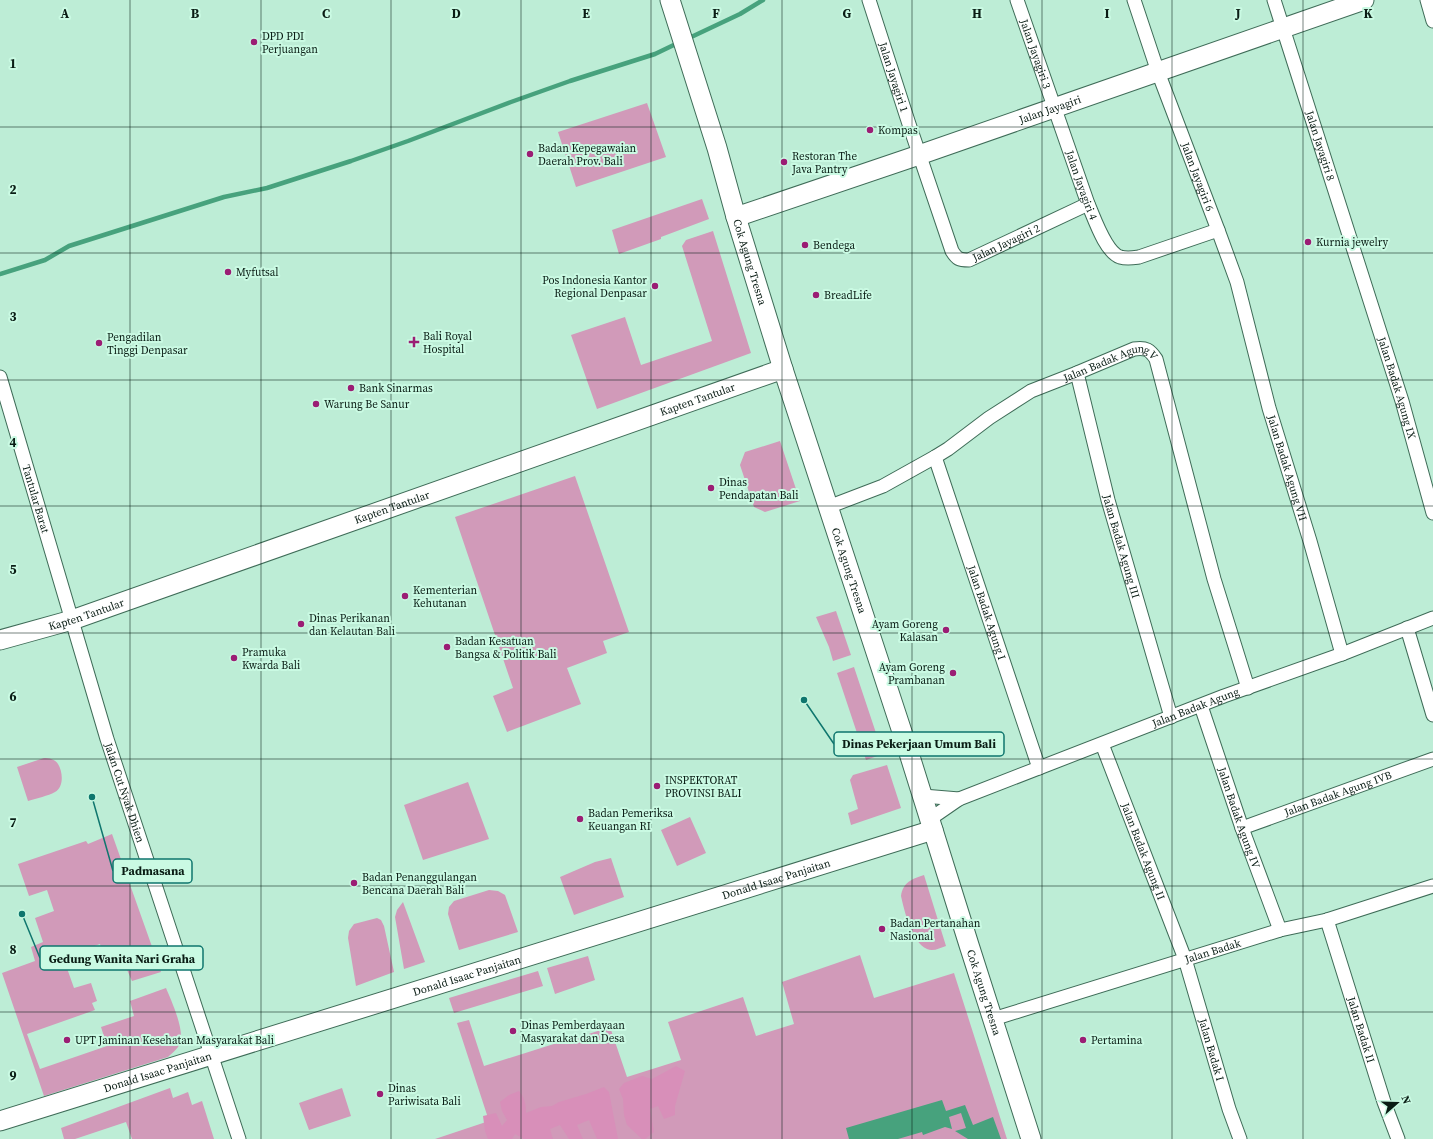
<svg xmlns="http://www.w3.org/2000/svg" width="1433" height="1139" font-family="'Source Serif 4',serif">
<style>
.green{fill:#d19ab9}
.forest{fill:#d88fb9}
.water{fill:#47a27d}
.lines{fill:none;stroke-linecap:round;stroke-linejoin:round}
.stream{stroke:#47a27d;stroke-width:4.5}
.street-casing{stroke:#3f6c58;stroke-width:15}
.secondary-casing{stroke:#3f6c58;stroke-width:21}
.street{stroke:#fff;stroke-width:13}
.secondary{stroke:#fff;stroke-width:19}
.grid{fill:none;stroke:#0a1d15;stroke-width:1;stroke-opacity:0.55}
.poi-dot{fill:#9b1d74;stroke:#cafae3;stroke-width:1.5}
.labels{text-anchor:middle;stroke-width:4;stroke-linejoin:round;paint-order:stroke}
.poi-label{font-size:11px;fill:#0a1d15;stroke:#cafae3;text-anchor:start}
.street-label{font-size:11px;fill:#0a1d15;stroke:#cafae3}
.grid-label{font-size:13px;text-anchor:middle;font-weight:bold;fill:#0a1d15;stroke:#cafae3;stroke-width:4;stroke-linejoin:round;paint-order:stroke}
.leader{fill:none;stroke:#0f766e;stroke-width:1.5}
.callout-dot{fill:#0f766e;stroke:#cafae3;stroke-width:1.5}
.callout{fill:#cafae3;stroke:#0f766e;stroke-width:1.5}
.callout-label{font-size:12px;text-anchor:middle;font-weight:bold;fill:#0a1d15}
</style>
<rect width="100%" height="100%" fill="#bdedd6"/>
<path class="green" d="M647,103l19,54 -90,30 -18,-55z
M702,199l7,20 -48,18v2l-42,15 -7,-24z
M713,231l38,122 -154,56 -26,-74 54,-18 16,48 71,-24 -30,-95 4,-6z
M780,441l20,60 -35,11 -11,-5 -14,-42 5,-13z
M575,476l54,156 -26,9 4,12 -40,15 14,36 -74,28 -14,-36 20,-8 -58,-171z
M836,611l15,44 -18,6 -4,-14 -13,-30z
M854,667l29,87 -17,6 -29,-87z
M44,758c5,0 11,1 14,6 5,8 6,23 -3,28 -7,4 -18,6 -27,9l-11,-34z
M887,765l14,43 -50,17 -3,-12 10,-4 -8,-29 3,-5z
M468,782l21,57 -66,21 -19,-55z
M690,817l16,36 -29,13 -16,-36z
M112,834l49,138 -29,9c-8,-19 -8,-21 -28,-25l-4,-12 -37,13 11,31 17,-5 6,18 -5,2 3,7 -68,24 13,35 67,-23 -6,-19 33,-11 -4,-15 36,-13c5,12 19,42 14,55 -2,6 -8,10 -12,14l-124,39 -42,-123 33,-12 -4,-14 12,-5 -8,-24 19,-7 -7,-21 -18,6 -11,-32 68,-23 2,3z
M611,858l13,39 -50,18 -14,-38 35,-15z
M924,875l22,71c-6,2 -13,6 -19,3 -15,-6 -23,-39 -26,-53 2,-14 11,-17 23,-21z
M489,890l9,1 7,4 13,37 -59,18 -11,-36 1,-7 5,-6z
M403,902l22,60 -21,7 -9,-52 2,-7z
M377,918l4,2 3,6 10,46 -38,14 -8,-48 1,-7 5,-7z
M860,955l14,43 80,-25 53,166h-572l54,-18 -32,-98 12,-3 15,46 73,-23 1,1 52,-17 17,50 54,-17 -13,-38 75,-25 13,39 38,-12 -12,-42z
M588,956l7,24 -40,14 -8,-26z
M538,971l5,15 -89,27 -5,-15z
M170,1088l3,10 15,-6 4,13 10,-4 12,38h-82l-6,-17 -51,17h-11l-3,-11z
M342,1088l9,28 -42,14 -10,-27z"/>
<path class="forest" d="M676,1066l9,5 -10,35v9l-11,4 -6,-13 -8,3 4,23 -9,7h-3l-15,-14 -3,-10 -1,-16 -4,-10 5,-6 18,-7 10,3z
M604,1087l5,5 9,47h-21l-8,-19 -12,5 6,14h-14l-9,-14 -10,4 3,10h-29l-9,-5 -3,5h-24l-3,-8 -2,-15 13,-3 6,13 5,-6 -5,-9 -2,-9 9,-7 10,-4c6,8 7,13 7,22l15,-6 11,-1 7,-4 27,-8z"/>
<path class="water" d="M942,1100l4,11 19,-6 8,20 20,-8 8,22h-33l-13,-8 11,-3 -5,-15 -12,4 3,12 -7,-2 -22,8 -1,-3 -24,7h-49l-3,-11z"/>
<g class="lines">
<path class="stream" d="M687,39l53,-25 23,-14
M0,274l45,-14 24,-14 155,-49 43,-9 84,-27 57,-20 103,-39 59,-21 85,-27 25,-12"/>
<g class="street-casing">
<g id="street">
<path id="s1" d="M869,0l40,124 43,127c5,8 7,9 17,9l119,-56"/>
<path id="s2" d="M1017,0l71,204c6,13 17,48 32,53 7,2 12,1 19,0l79,-27"/>
<path id="s3" d="M1134,0l24,72 60,158 19,52 32,126 41,133 32,113"/>
<path id="s4" d="M1274,0l128,401 31,112"/>
<path d="M1427,0l6,21"/>
<path id="s5" d="M1077,373l31,127 63,217"/>
<path id="s6" d="M0,377l107,362 132,400"/>
<path id="s7" d="M935,457l104,311"/>
<path id="s8" d="M828,507l55,-21 52,-29 13,-8 41,-31 42,-27 46,-18 57,-24c12,-2 16,1 22,10l58,220 34,109"/>
<path d="M1407,628l26,87"/>
<path id="s9" d="M1201,706l41,122 38,102"/>
<path id="s10" d="M1102,744l83,215 44,150 11,30"/>
<path d="M923,796l36,3"/>
<path id="s11" d="M930,819l29,-20 265,-103 118,-42 91,-36"/>
<path id="s12" d="M1242,828l191,-69"/>
<path id="s13" d="M1327,920l57,182 14,37"/>
<path id="s14" d="M993,1019l287,-89 47,-10 106,-34"/>
</g>
</g>
<g class="secondary-casing">
<g id="secondary">
<path id="s15" d="M670,0l47,148 19,69 47,152 125,381 61,195 62,194"/>
<path id="s16" d="M736,217l183,-62 445,-155"/>
<path id="s17" d="M0,640l72,-20 711,-251"/>
<path id="s18" d="M0,1121l933,-291"/>
</g>
</g>
<use href="#street" class="street"/>
<use href="#secondary" class="secondary"/>
</g>
<path class="grid" d="M130,0v1139M261,0v1139M391,0v1139M521,0v1139M651,0v1139M782,0v1139M912,0v1139M1042,0v1139M1172,0v1139M1303,0v1139M0,127h1433M0,253h1433M0,380h1433M0,506h1433M0,633h1433M0,759h1433M0,886h1433M0,1012h1433"/>
<g class="poi-dot">
<circle cx="254" cy="42" r="4"/>
<circle cx="870" cy="130" r="4"/>
<circle cx="530" cy="154" r="4"/>
<circle cx="784" cy="162" r="4"/>
<circle cx="1308" cy="242" r="4"/>
<circle cx="805" cy="245" r="4"/>
<circle cx="228" cy="272" r="4"/>
<circle cx="655" cy="286" r="4"/>
<circle cx="816" cy="295" r="4"/>
<path d="M412 336h4v4h4v4h-4v4h-4v-4h-4v-4h4z"/>
<circle cx="99" cy="343" r="4"/>
<circle cx="351" cy="388" r="4"/>
<circle cx="316" cy="404" r="4"/>
<circle cx="711" cy="488" r="4"/>
<circle cx="405" cy="596" r="4"/>
<circle cx="301" cy="624" r="4"/>
<circle cx="946" cy="630" r="4"/>
<circle cx="447" cy="647" r="4"/>
<circle cx="234" cy="658" r="4"/>
<circle cx="953" cy="673" r="4"/>
<circle cx="657" cy="786" r="4"/>
<circle cx="580" cy="819" r="4"/>
<circle cx="354" cy="883" r="4"/>
<circle cx="882" cy="929" r="4"/>
<circle cx="513" cy="1031" r="4"/>
<circle cx="67" cy="1040" r="4"/>
<circle cx="1083" cy="1040" r="4"/>
<circle cx="380" cy="1094" r="4"/>
</g>
<g class="labels">
<g class="poi-label">
<text x="262" y="40">DPD PDI<tspan x="262" dy="13">Perjuangan</tspan></text>
<text x="878" y="134">Kompas</text>
<text x="538" y="152">Badan Kepegawaian<tspan x="538" dy="13">Daerah Prov. Bali</tspan></text>
<text x="792" y="160">Restoran The<tspan x="792" dy="13">Java Pantry</tspan></text>
<text x="1316" y="246">Kurnia jewelry</text>
<text x="813" y="249">Bendega</text>
<text x="236" y="276">Myfutsal</text>
<text x="647" y="284" text-anchor="end">Pos Indonesia Kantor<tspan x="647" dy="13">Regional Denpasar</tspan></text>
<text x="824" y="299">BreadLife</text>
<text x="423" y="340">Bali Royal<tspan x="423" dy="13">Hospital</tspan></text>
<text x="107" y="341">Pengadilan<tspan x="107" dy="13">Tinggi Denpasar</tspan></text>
<text x="359" y="392">Bank Sinarmas</text>
<text x="324" y="408">Warung Be Sanur</text>
<text x="719" y="486">Dinas<tspan x="719" dy="13">Pendapatan Bali</tspan></text>
<text x="413" y="594">Kementerian<tspan x="413" dy="13">Kehutanan</tspan></text>
<text x="309" y="622">Dinas Perikanan<tspan x="309" dy="13">dan Kelautan Bali</tspan></text>
<text x="938" y="628" text-anchor="end">Ayam Goreng<tspan x="938" dy="13">Kalasan</tspan></text>
<text x="455" y="645">Badan Kesatuan<tspan x="455" dy="13">Bangsa &amp; Politik Bali</tspan></text>
<text x="242" y="656">Pramuka<tspan x="242" dy="13">Kwarda Bali</tspan></text>
<text x="945" y="671" text-anchor="end">Ayam Goreng<tspan x="945" dy="13">Prambanan</tspan></text>
<text x="665" y="784">INSPEKTORAT<tspan x="665" dy="13">PROVINSI BALI</tspan></text>
<text x="588" y="817">Badan Pemeriksa<tspan x="588" dy="13">Keuangan RI</tspan></text>
<text x="362" y="881">Badan Penanggulangan<tspan x="362" dy="13">Bencana Daerah Bali</tspan></text>
<text x="890" y="927">Badan Pertanahan<tspan x="890" dy="13">Nasional</tspan></text>
<text x="521" y="1029">Dinas Pemberdayaan<tspan x="521" dy="13">Masyarakat dan Desa</tspan></text>
<text x="75" y="1044">UPT Jaminan Kesehatan Masyarakat Bali</text>
<text x="1091" y="1044">Pertamina</text>
<text x="388" y="1092">Dinas<tspan x="388" dy="13">Pariwisata Bali</tspan></text>
</g>
<g class="street-label">
<text dy="4" stroke="none"><textPath href="#s2" startOffset="57">Jalan Jayagiri 3</textPath></text>
<text dy="4" stroke="none"><textPath href="#s1" startOffset="81">Jalan Jayagiri 1</textPath></text>
<text dy="4" stroke="none"><textPath href="#s16" startOffset="332">Jalan Jayagiri</textPath></text>
<text dy="4" stroke="none"><textPath href="#s4" startOffset="153">Jalan Jayagiri 8</textPath></text>
<text dy="4" stroke="none"><textPath href="#s3" startOffset="188">Jalan Jayagiri 6</textPath></text>
<text dy="4" stroke="none"><textPath href="#s2" startOffset="196">Jalan Jayagiri 4</textPath></text>
<text dy="4" stroke="none"><textPath href="#s1" startOffset="326">Jalan Jayagiri 2</textPath></text>
<text dy="4" stroke="none"><textPath href="#s15" startOffset="274">Cok Agung Tresna</textPath></text>
<text dy="4" stroke="none"><textPath href="#s8" startOffset="321">Jalan Badak Agung V</textPath></text>
<text dy="4" stroke="none"><textPath href="#s4" startOffset="407">Jalan Badak Agung IX</textPath></text>
<text dy="4" stroke="none"><textPath href="#s17" startOffset="738">Kapten Tantular</textPath></text>
<text dy="4" stroke="none"><textPath href="#s3" startOffset="493">Jalan Badak Agung VII</textPath></text>
<text dy="4" stroke="none"><textPath href="#s6" startOffset="127">Tantular Barat</textPath></text>
<text dy="4" stroke="none"><textPath href="#s17" startOffset="414">Kapten Tantular</textPath></text>
<text dy="4" stroke="none"><textPath href="#s5" startOffset="179">Jalan Badak Agung III</textPath></text>
<text dy="4" stroke="none"><textPath href="#s15" startOffset="598">Cok Agung Tresna</textPath></text>
<text dy="4" stroke="none"><textPath href="#s7" startOffset="164">Jalan Badak Agung I</textPath></text>
<text dy="4" stroke="none"><textPath href="#s17" startOffset="90">Kapten Tantular</textPath></text>
<text dy="4" stroke="none"><textPath href="#s11" startOffset="289">Jalan Badak Agung</textPath></text>
<text dy="4" stroke="none"><textPath href="#s6" startOffset="434">Jalan Cut Nyak Dhien</textPath></text>
<text dy="4" stroke="none"><textPath href="#s12" startOffset="102">Jalan Badak Agung IVB</textPath></text>
<text dy="4" stroke="none"><textPath href="#s9" startOffset="118">Jalan Badak Agung IV</textPath></text>
<text dy="4" stroke="none"><textPath href="#s10" startOffset="115">Jalan Badak Agung II</textPath></text>
<text dy="4" stroke="none"><textPath href="#s18" startOffset="813">Donald Isaac Panjaitan</textPath></text>
<text dy="4" stroke="none"><textPath href="#s14" startOffset="230">Jalan Badak</textPath></text>
<text dy="4" stroke="none"><textPath href="#s18" startOffset="489">Donald Isaac Panjaitan</textPath></text>
<text dy="4" stroke="none"><textPath href="#s15" startOffset="1041">Cok Agung Tresna</textPath></text>
<text dy="4" stroke="none"><textPath href="#s13" startOffset="115">Jalan Badak II</textPath></text>
<text dy="4" stroke="none"><textPath href="#s10" startOffset="325">Jalan Badak I</textPath></text>
<text dy="4" stroke="none"><textPath href="#s18" startOffset="165">Donald Isaac Panjaitan</textPath></text>
</g>
</g>
<g class="grid-label">
<text x="65" y="18">A</text>
<text x="195" y="18">B</text>
<text x="326" y="18">C</text>
<text x="456" y="18">D</text>
<text x="586" y="18">E</text>
<text x="716" y="18">F</text>
<text x="847" y="18">G</text>
<text x="977" y="18">H</text>
<text x="1107" y="18">I</text>
<text x="1238" y="18">J</text>
<text x="1368" y="18">K</text>
<text x="13" y="68">1</text>
<text x="13" y="194">2</text>
<text x="13" y="321">3</text>
<text x="13" y="447">4</text>
<text x="13" y="574">5</text>
<text x="13" y="701">6</text>
<text x="13" y="827">7</text>
<text x="13" y="954">8</text>
<text x="13" y="1080">9</text>
</g>
<path class="leader" d="M804 700L834 744M92 797L113 871M22 914L40 958"/>
<g class="callout-dot">
<circle cx="804" cy="700" r="4"/>
<circle cx="92" cy="797" r="4"/>
<circle cx="22" cy="914" r="4"/>
</g>
<g class="callout">
<rect x="834" y="732" width="170" height="24" rx="4"/>
<rect x="113" y="859" width="79" height="24" rx="4"/>
<rect x="40" y="946" width="163" height="24" rx="4"/>
</g>
<g class="callout-label">
<text x="919" y="748">Dinas Pekerjaan Umum Bali</text>
<text x="153" y="875">Padmasana</text>
<text x="122" y="963">Gedung Wanita Nari Graha</text>
</g>
<g transform="translate(1397 1103) rotate(70)" stroke="#cafae3" stroke-width="3" paint-order="stroke">
<path d="M0-3L7 15L0 10L-7 15Z" fill="#0a1d15"/>
<text y="-6" font-size="11" font-weight="bold" text-anchor="middle" fill="#0a1d15">N</text>
</g>
</svg>
